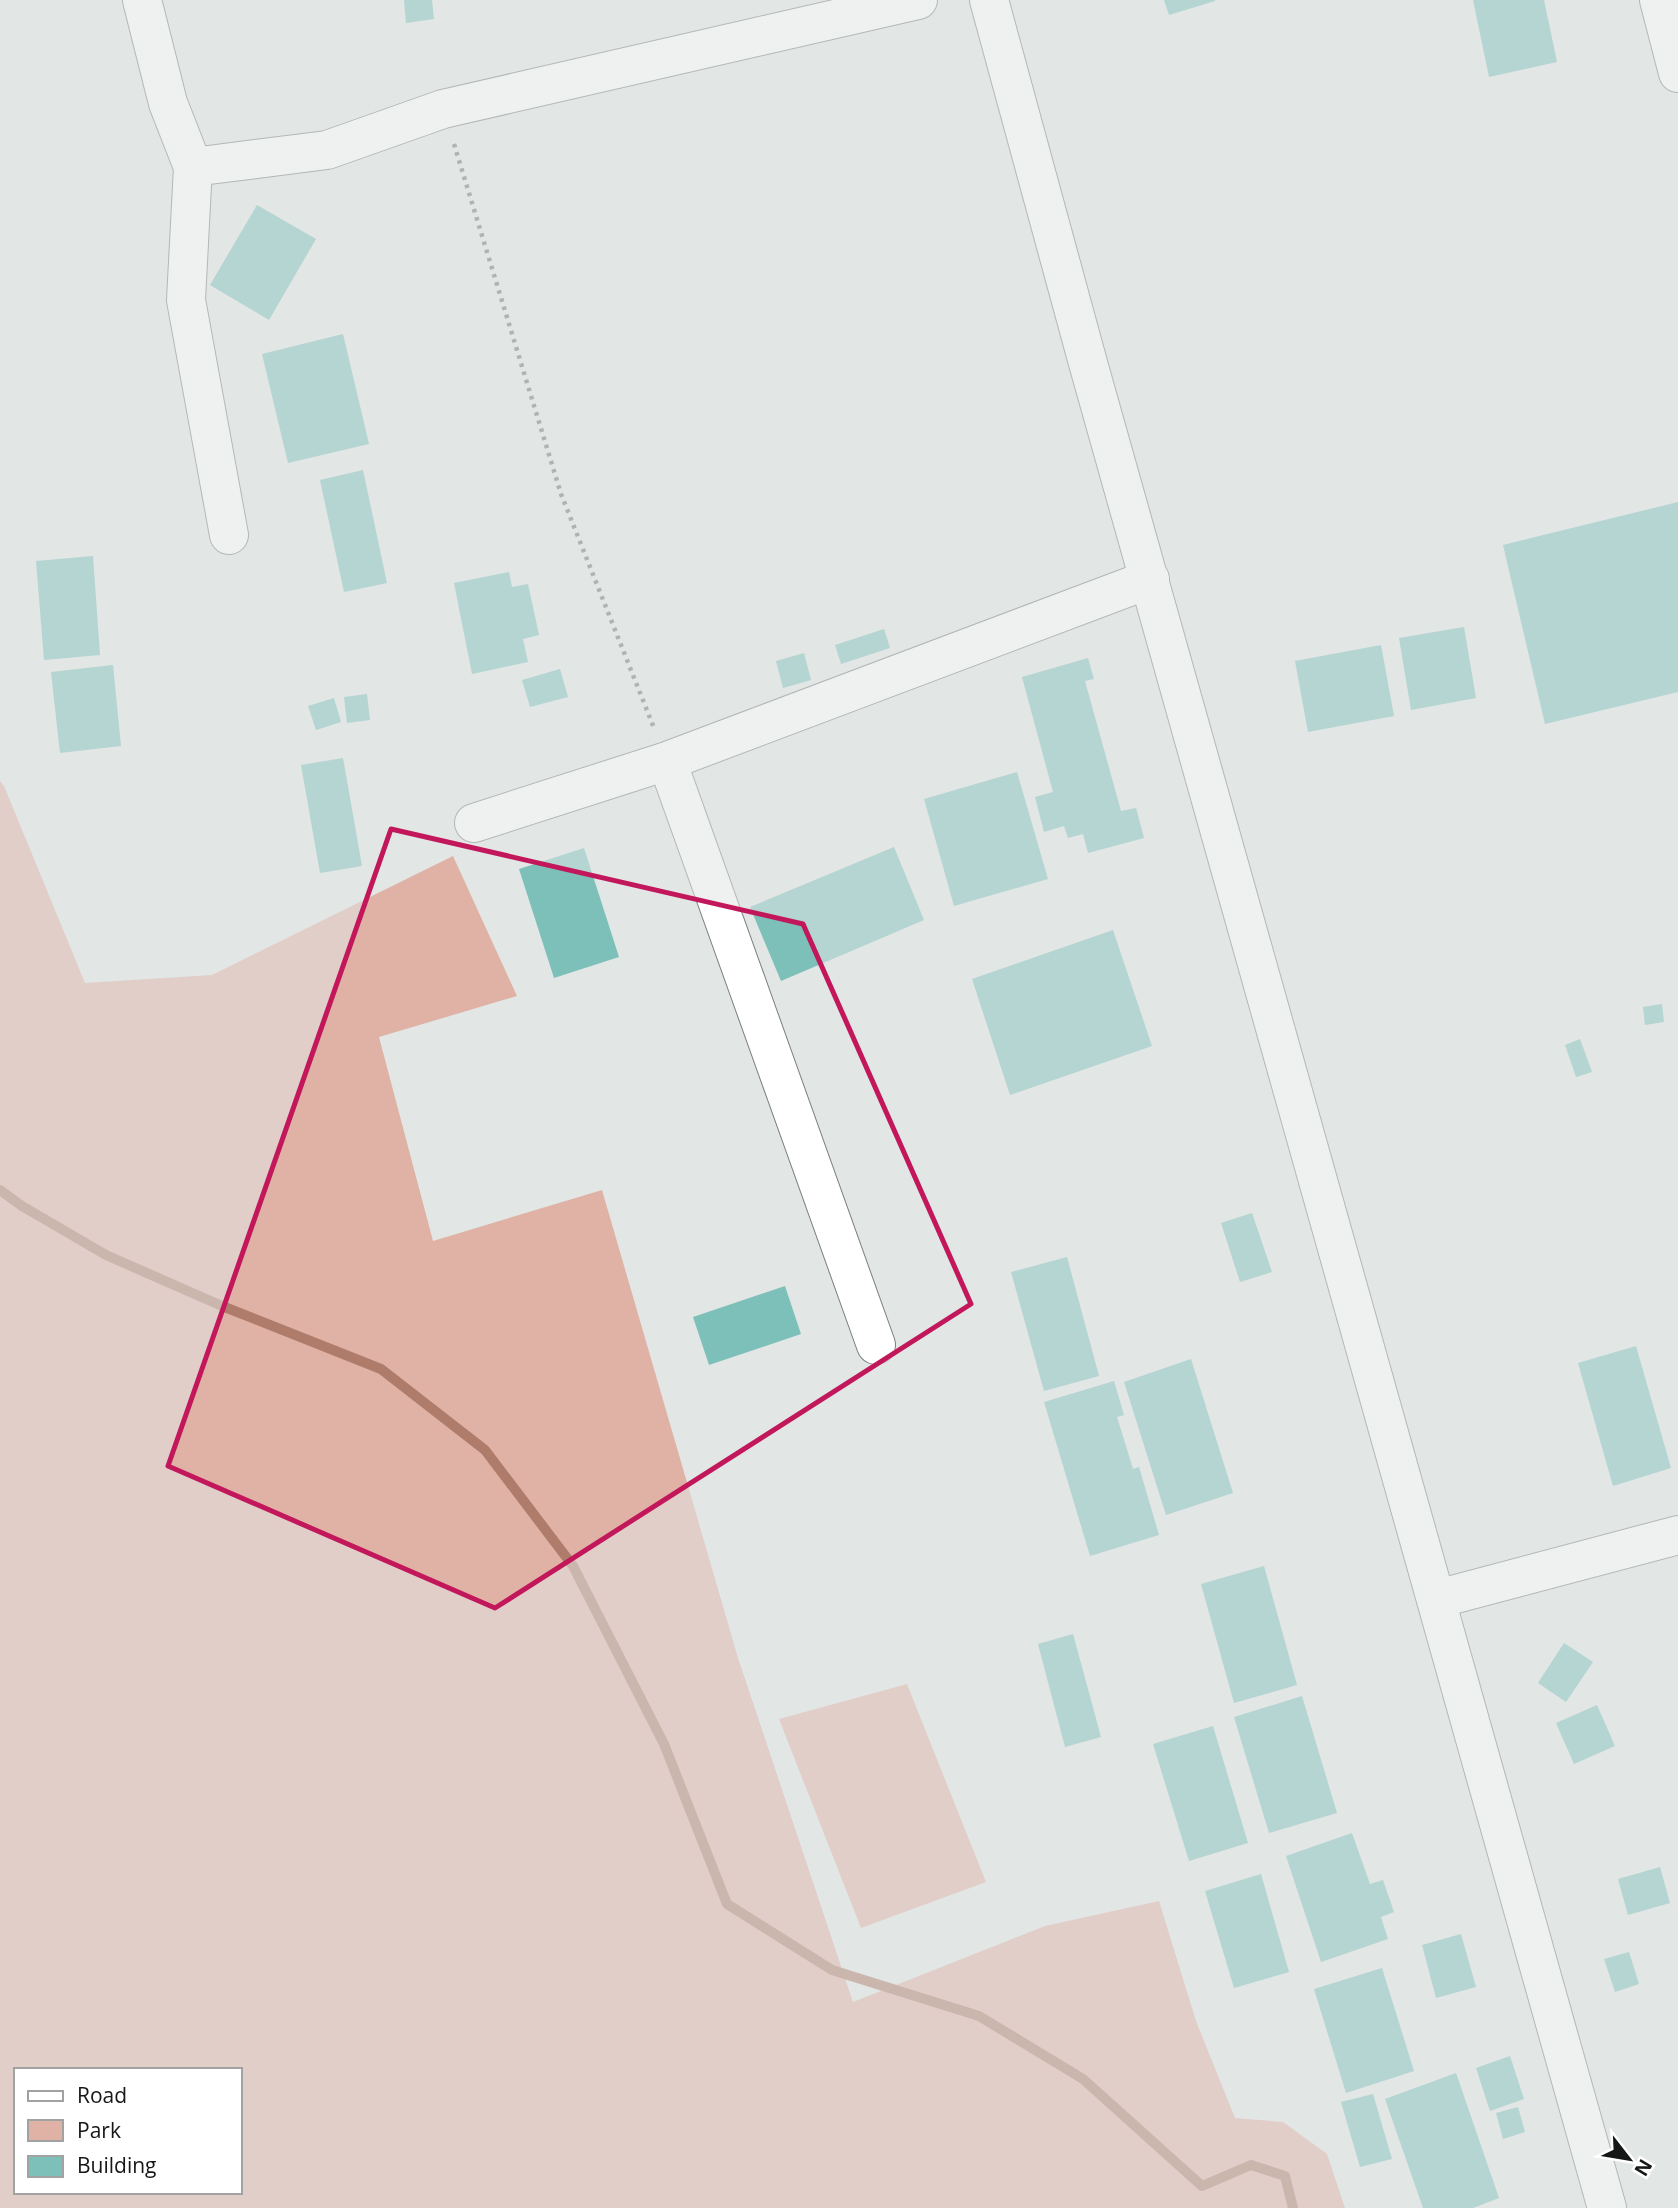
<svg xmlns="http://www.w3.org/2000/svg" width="1678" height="2208" font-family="'Open Sans',sans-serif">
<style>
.green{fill:#e0b2a5;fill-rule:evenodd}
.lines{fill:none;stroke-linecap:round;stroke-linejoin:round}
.stream{stroke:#af7c6c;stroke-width:10}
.building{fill:#7dc0b9}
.minor-casing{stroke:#7b7f7e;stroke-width:40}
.tertiary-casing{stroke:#7b7f7e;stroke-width:40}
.path{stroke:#737675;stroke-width:4.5;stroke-dasharray:3.5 5;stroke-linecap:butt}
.minor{stroke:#fff;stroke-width:38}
.tertiary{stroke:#fff;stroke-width:38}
.marked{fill:none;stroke:#c2185b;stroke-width:5;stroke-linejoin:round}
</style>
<rect width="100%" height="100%" fill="#e2e6e5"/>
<path class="green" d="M0,781l4,5 81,197 127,-8 241,-119 64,140 -138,41 54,204 169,-51 136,468 115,344 192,-76 114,-25 37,120 39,97 48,4 44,32 18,54h-1345zM16,2070h224v122h-224z
M907,1684l79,198 -125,46 -82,-209z"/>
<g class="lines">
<path class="stream" d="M0,1190l22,16 84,49 116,51 159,63 104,81 88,116 91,178 63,160 105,66 147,46 104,63 119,107 49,-21 34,11 8,32"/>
</g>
<path class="building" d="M404,0h28l2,19 -28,4z
M1164,0h51v1l-46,14z
M1473,0h71l13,62 -68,15z
M257,205l59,34 -47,81 -59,-35z
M343,334l26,110 -81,19 -26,-109z
M363,470l24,113 -43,9 -24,-112z
M1678,502v190l-133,32 -42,-179z
M93,556l7,99 -56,5 -8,-99z
M509,572l3,15 16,-3 11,51 -16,4 5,23 -56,12 -18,-91z
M1464,627l12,71 -65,12 -12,-72z
M884,629l6,19 -49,16 -6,-19z
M1381,645l13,71 -86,16 -13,-71z
M804,653l7,27 -28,8 -7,-27z
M1088,658l6,21 -9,2 36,130 15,-3 8,30 -56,15 -5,-19 -15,4 -4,-12 -20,6 -9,-35 18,-5 -31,-115z
M113,665l8,81 -61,7 -9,-81z
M560,669l8,28 -38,10 -8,-27z
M367,694l3,26 -23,3 -3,-26z
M334,698l7,24 -25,8 -8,-24z
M343,758l19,108 -42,7 -19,-108z
M1017,772l31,107 -94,27 -30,-107z
M894,847l30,73 -143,61 -31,-74z
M584,848l35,109 -65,21 -35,-109z
M1113,930l39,116 -142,49 -38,-116z
M1662,1004l2,18 -19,3 -2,-18z
M1580,1039l12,33 -16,5 -11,-32z
M1252,1213l20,59 -32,10 -19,-59z
M1067,1257l32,119 -55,15 -33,-119z
M785,1286l16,48 -92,31 -16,-48z
M1636,1346l35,122 -58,18 -35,-123z
M1191,1359l42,134 -67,22 -42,-133z
M1114,1381l10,34 -7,2 16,52 6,-2 20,68 -69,21 -46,-154z
M1264,1566l33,119 -63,18 -33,-119z
M1073,1634l28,103 -36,10 -27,-103z
M1564,1643l29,19 -27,40 -28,-19z
M1302,1696l35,117 -68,20 -35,-116z
M1597,1705l18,41 -41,18 -18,-41z
M1213,1726l35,117 -59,18 -36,-117z
M1352,1833l18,51 13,-4 11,32 -13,5 7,22 -67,23 -35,-106z
M1660,1867l10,36 -42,12 -10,-36z
M1261,1874l28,98 -55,16 -29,-97z
M1461,1934l15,53 -40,11 -14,-53z
M1629,1952l10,32 -24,8 -11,-33z
M1382,1968l32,103 -68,22 -32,-104z
M1510,2056l14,43 -34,12 -14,-43z
M1456,2073l43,125 -26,10h-50l-38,-109z
M1373,2094l19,65 -32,8 -19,-65z
M1518,2107l7,25 -22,7 -7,-26z"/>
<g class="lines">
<g class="minor-casing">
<path id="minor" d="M142,0l26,103 25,64 134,-17 116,-41 475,-109
M1659,0l19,73
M193,167l-7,133 43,235
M667,761l209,584
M474,823l193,-62 483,-182
M1437,1599l241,-64"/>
</g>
<g class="tertiary-casing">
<path id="tertiary" d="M989,0l99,363 519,1845"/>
</g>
<path class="path" d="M454,144l107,350 93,234"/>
<use href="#minor" class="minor"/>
<use href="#tertiary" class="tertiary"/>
</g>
<path d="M0 0H1678V2208H0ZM391,829l412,95 168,380 -476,304 -327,-142z" fill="#e2e6e5" fill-opacity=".55" fill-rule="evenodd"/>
<path class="marked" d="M391,829l412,95 168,380 -476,304 -327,-142z"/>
<rect x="14" y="2068" width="228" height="126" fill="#ffffff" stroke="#a1a2a2" stroke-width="2"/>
<rect x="28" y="2091" width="35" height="10" fill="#ffffff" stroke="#a1a2a2" stroke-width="2"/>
<text x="77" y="2103" font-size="21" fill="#151616">Road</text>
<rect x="28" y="2120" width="35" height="21" fill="#e0b2a5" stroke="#a1a2a2" stroke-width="2"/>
<text x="77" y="2138" font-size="21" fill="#151616">Park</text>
<rect x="28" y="2156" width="35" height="21" fill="#7dc0b9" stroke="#a1a2a2" stroke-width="2"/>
<text x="77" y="2173" font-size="21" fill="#151616">Building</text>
<g transform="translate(1629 2159) rotate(121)" stroke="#ffffff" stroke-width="5" paint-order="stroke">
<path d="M0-5L12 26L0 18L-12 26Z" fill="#151616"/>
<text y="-10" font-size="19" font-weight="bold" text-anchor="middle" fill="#151616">N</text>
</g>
</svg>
